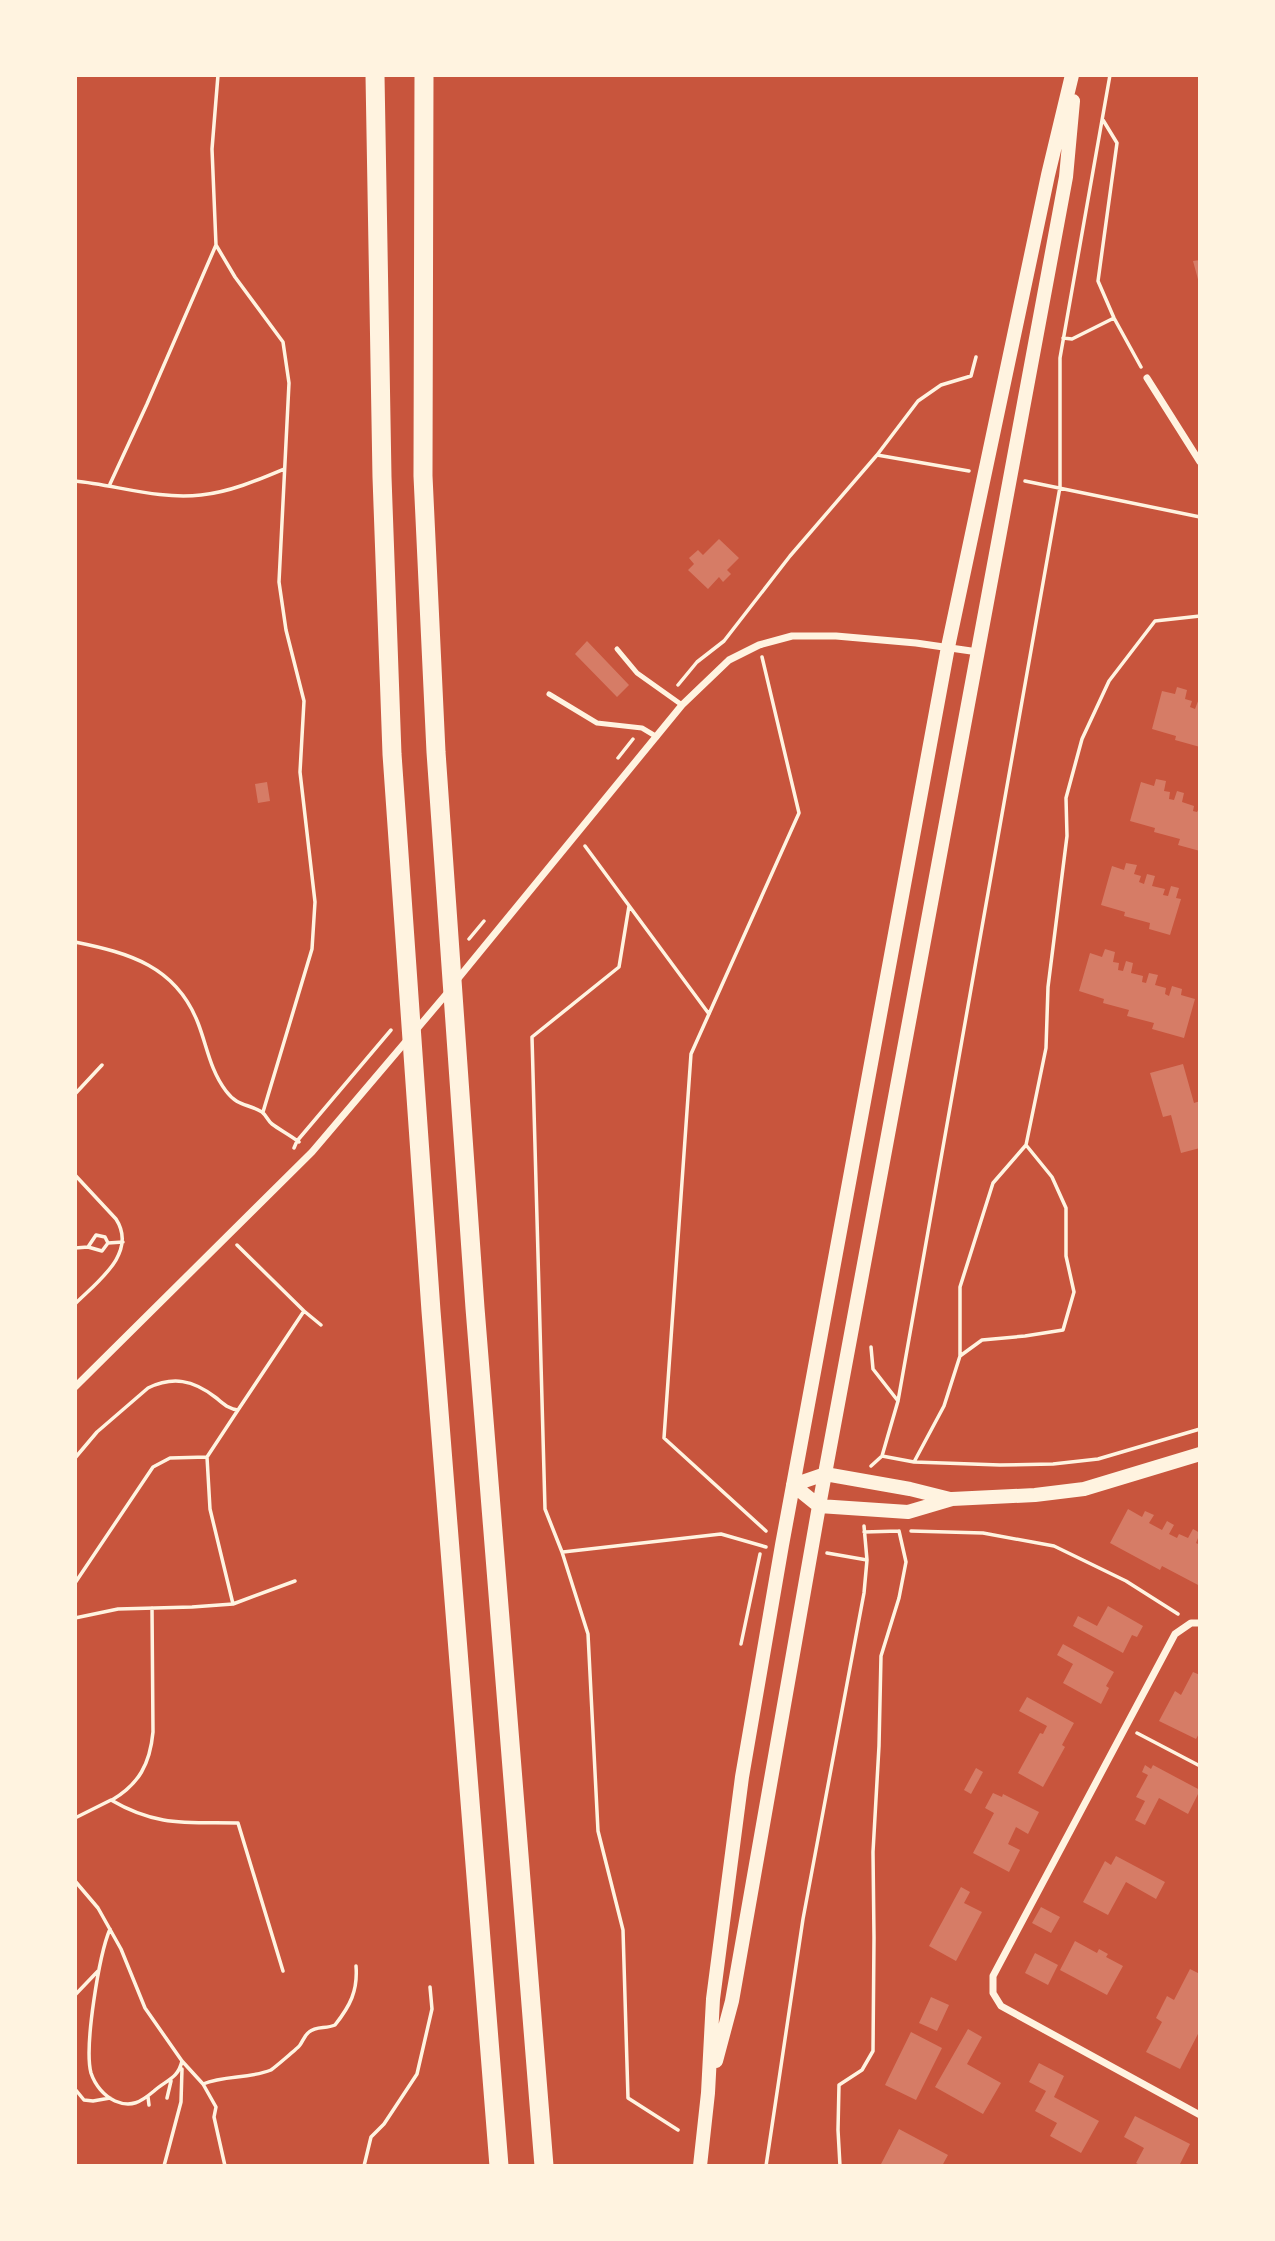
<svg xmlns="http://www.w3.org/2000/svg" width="1275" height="2241" font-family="Spectral,serif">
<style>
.building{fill:#d67c66}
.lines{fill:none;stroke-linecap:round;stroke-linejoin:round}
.path{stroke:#fff3e0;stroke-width:3.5}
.service{stroke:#fff3e0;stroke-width:5}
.minor{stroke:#fff3e0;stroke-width:7}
.secondary{stroke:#fff3e0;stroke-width:14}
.motorway{stroke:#fff3e0;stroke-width:19}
</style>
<rect width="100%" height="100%" fill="#c8553d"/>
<path class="building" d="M1200,260v23h-1l-6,-22z
M719,539l20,19 -12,12 4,4 -8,8 -4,-5 -11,12 -20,-19 6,-6 -5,-6 9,-8 5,5z
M587,641l42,44 -12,12 -42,-43z
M1177,687l10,3 -2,9 7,2 -2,6 5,2 5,-13v51l-25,-7 1,-4 -24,-7 10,-38 13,3z
M1156,779l10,2 -2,10 6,1 -1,7 5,1 3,-9 7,2 -2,9 12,4 -1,5 4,1 3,-6v45l-22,-6 2,-6 -26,-7 1,-4 -25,-7 11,-39 13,4z
M267,782l3,19 -12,2 -3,-19z
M1126,863l11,2 -3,9 7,2 -2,6 5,2 3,-10 8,2 -3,10 13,3 -2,6 5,1 3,-10 8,2 -3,10 5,1 -11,36 -21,-6 1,-6 -26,-7 1,-4 -24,-7 11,-39 12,4z
M1105,949l10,3 -2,10 6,1 -1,7 5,1 3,-10 7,2 -2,10 12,3 -1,6 4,1 3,-10 9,2 -3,10 11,3 -1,6 4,2 3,-10 10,3 -1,6 14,4 -11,39 -32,-9 2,-6 -27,-7 2,-6 -26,-7 1,-4 -25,-8 11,-38 12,4z
M1183,1064l11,39 6,-2v47l-19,5 -10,-38 -8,2 -13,-44z
M1128,1509l14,8 3,-6 9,4 -5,8 13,7 5,-9 7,4 -5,9 8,4 2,-4 9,4 5,-9 7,4 -4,10 4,2v41l-38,-20 -2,4 -50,-27z
M1108,1606l35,20 -6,11 -5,-2 -9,18 -50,-27 5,-10 19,10z
M1063,1644l51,28 -8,14 3,2 -8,16 -38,-21 10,-19 -16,-9z
M1193,1672l7,3v57l-4,7 -37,-18 16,-30 6,4z
M1027,1697l47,26 -12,22 3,2 -22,40 -25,-14 22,-40 3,1 4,-8 -28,-15z
M1145,1765l6,4 2,-4 47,25 -12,24 -29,-16 -14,27 -10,-5 10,-19 -9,-4 12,-22 -6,-3z
M976,1768l7,4 -12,22 -7,-4z
M993,1793l9,4 1,-3 36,18 -11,22 -12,-7 -8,17 12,6 -11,22 -36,-19 21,-40 -9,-5z
M1116,1856l49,26 -9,17 -30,-17 -18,33 -25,-13 22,-41 6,4z
M961,1887l9,5 -6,11 18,9 -26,49 -27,-15z
M1041,1907l19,10 -9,16 -19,-10z
M1075,1941l22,12 2,-4 9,5 -2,3 17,9 -16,29 -47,-25z
M1035,1953l23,12 -10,20 -23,-12z
M1190,1969l10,5v56l-20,39 -34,-17 16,-30 -6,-4 11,-22 7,4z
M931,1997l18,8 -12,26 -18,-8z
M968,2029l14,8 -15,27 34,19 -18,31 -48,-27z
M911,2032l31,16 -26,52 -31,-15z
M1039,2063l25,13 -10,21 45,24 -18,32 -31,-17 7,-13 -22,-12 11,-20 -17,-9z
M1135,2116l55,28 -11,22h-37l-6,-3 8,-15 -20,-11z
M899,2129l49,26 -6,11h-62z"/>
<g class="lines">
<path class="path" d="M218,75l-6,74 4,96 19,32 48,65 6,41 -10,199 7,48 18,71 -4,71 15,130 -3,47 -49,163
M1103,120l14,23 -19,138 16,37 27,49
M1063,338l9,1 42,-21
M877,455l41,-54 23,-16 30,-9 5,-19
M75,481c41,4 84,19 126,14 29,-3 57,-15 83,-26
M1025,481l175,36
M110,484l37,-80 69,-159
M762,657l37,156 -108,241 -27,384 102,93
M678,685l19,-23 27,-21 66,-85 87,-101 92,16
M618,758l15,-19
M585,846l124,168
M629,906l-10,61 -87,70 13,472 17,43 26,82 10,197 25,99 5,168 50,32
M469,939l15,-18
M75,942c54,11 101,24 123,81 9,23 12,47 28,68 12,16 21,12 36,21 4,3 6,9 10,12 8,6 18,11 27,18
M75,1094l27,-29
M294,1148l3,-7 94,-111
M75,1175l41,44c22,34 -19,63 -41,85
M108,1243l15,-1
M75,1248l13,-1 14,4 6,-8 -3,-6 -9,-2 -8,12
M304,1311l17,14
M871,1347l2,22 25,32
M960,1356l22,-16 43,-4 38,-6 11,-38 -8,-36v-48l-14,-31 -26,-32
M882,1456l32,6 86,3 53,-1 45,-5 102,-30
M207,1457l3,52 23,95 62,-23
M75,1458l22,-26 51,-44c25,-12 45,-8 67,9 8,6 13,12 23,13l66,-99 -67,-66
M914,1462l30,-56 16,-50v-69l33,-104 33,-38 20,-97 2,-61 19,-151 -1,-38 16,-59 27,-58 46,-60 45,-5
M871,1466l11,-10 16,-55 162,-914v-129l50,-283
M911,1531l72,2 71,13 72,35 52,33
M864,1532l35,-1
M563,1552l158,-18 45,13
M827,1553l40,7
M75,1583l78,-116 17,-9 37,-1 31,-47
M75,1618l43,-9 74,-2 41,-3
M741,1644l19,-90
M1137,1733l63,33
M112,1800c27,-16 38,-36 41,-68l-1,-124
M75,1818l36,-18c46,27 76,22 127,23l45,148
M75,1881l23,27 23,41 24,59 37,53 21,23 13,23 -2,10 11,49
M110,1929c-11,26 -26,118 -19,144 4,12 13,23 24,28 16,7 26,1 39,-10 12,-11 24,-12 28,-30
M75,1995l23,-24
M203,2084c22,-9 46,-5 68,-14 3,-2 28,-23 29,-25 3,-4 4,-9 9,-13 7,-6 17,-3 26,-7 15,-19 23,-34 21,-59
M75,2089l9,11 9,1 17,-3
M148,2097l1,8
M167,2098l4,-17
M164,2166l17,-64 1,-33
M364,2166l7,-29 13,-13 33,-50 15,-65 -2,-22
M766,2166l37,-247 61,-326 3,-33 -3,-34
M840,2166l-2,-36 1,-45 23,-15 11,-19 1,-113 -1,-86 6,-106 2,-90 18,-58 7,-36 -7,-31"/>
<path class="service" d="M617,649l20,24 45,32
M549,694l48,29 45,5 15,9"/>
<path class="minor" d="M1147,378l53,84
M456,981l226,-276 47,-45 30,-15 33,-9h44l80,7 62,9
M416,1030l33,-39
M75,1387l237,-235 96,-113
M1200,1623h-9l-16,11 -182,342v17l8,13 199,109"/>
<path class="secondary" d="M793,1485l26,21 89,6 44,-13 83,-4 49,-6 116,-35
M793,1485l32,-11 85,15 40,10
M716,2061l16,-60 87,-495 247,-1329 7,-76
M700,2166l8,-73 5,-94 29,-222 40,-232 166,-898 100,-472 24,-100"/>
<path class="motorway" d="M375,75l7,402 10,277 39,557 68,855
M424,75l-1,401 13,276 39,556 69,858"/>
</g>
<rect width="1275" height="2241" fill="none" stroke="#fff3e0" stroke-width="154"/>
</svg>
